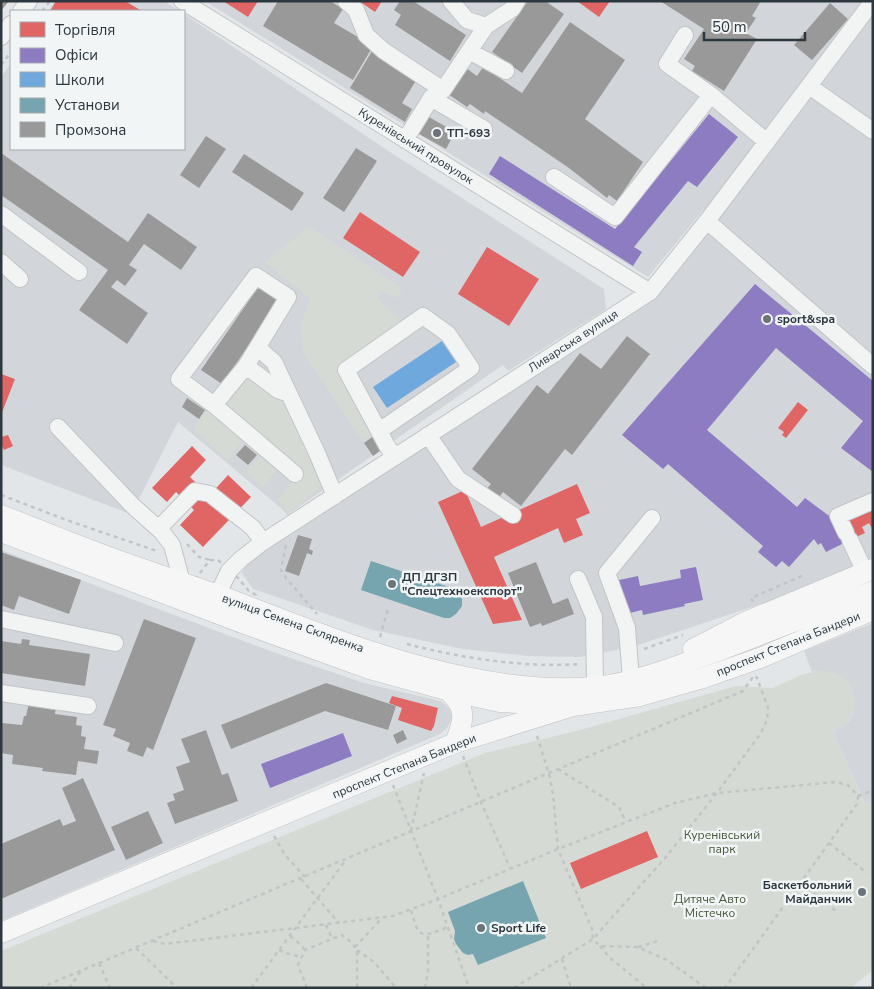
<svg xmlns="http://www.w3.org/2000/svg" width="874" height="989" font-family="'Nunito Sans',sans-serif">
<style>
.built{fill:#d2d6da}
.green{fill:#d5dbd4}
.shops{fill:#e06666}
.offices{fill:#8e7cc3}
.schools{fill:#6fa8dc}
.public{fill:#76a5af}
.industry{fill:#999}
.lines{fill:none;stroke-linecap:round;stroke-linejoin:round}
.minor-casing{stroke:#c2c4c6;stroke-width:18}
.major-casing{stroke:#c0c3c5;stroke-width:21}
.path{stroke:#c2c5c6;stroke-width:2.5;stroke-dasharray:4 4;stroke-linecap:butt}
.minor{stroke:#f2f4f4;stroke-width:16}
.major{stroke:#f6f6f6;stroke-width:20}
.poi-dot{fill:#6c747a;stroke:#f1f5f6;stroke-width:2}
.labels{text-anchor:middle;stroke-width:5;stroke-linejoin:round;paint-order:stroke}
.poi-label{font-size:12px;font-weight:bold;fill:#2c373f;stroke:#f1f5f6;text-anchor:start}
.street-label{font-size:12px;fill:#2c373f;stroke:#f1f5f6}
.park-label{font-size:12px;fill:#47593a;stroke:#f1f5f6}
</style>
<rect width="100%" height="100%" fill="#e3e6e8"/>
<path class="built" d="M55,1h109l15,10h-131z
M205,1h668v558l-79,34 -162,54 -52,10 -52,-1 -65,-7 -90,-19 -120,-41 -11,-16 8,-16 374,-240 94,-97 -14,-11 -56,68z
M184,14l209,140 211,135 2,20 -98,62 -5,-6 -216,150 -5,-6 -104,-87 -38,75 -12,16 -127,-48v-388l10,-14v86h173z
M1,550l269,101 94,32 68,16 10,3 8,8 2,9 -5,9 -7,6 -439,187z
M873,623v177l-8,4 -32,-72 16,-11 5,-9 -37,-41 -5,1 -8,-21z"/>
<path class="green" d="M309,227l93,62 -5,9 -16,-7 -4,7 25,25 -65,49 37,62 -11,7 -59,-87 -3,-27 9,-29 -45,-36z
M254,376l30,24 41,84 -37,28 -10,-12 23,-27 -72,-60 -3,-10 17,-26z
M209,408l36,29 -17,23 -35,-31z
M264,453l15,14 -16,20 -17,-14z
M817,671c8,0 16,0 23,4 15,9 20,32 9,45 -4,5 -10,9 -16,12l31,71 9,-3v170l-22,18h-850v-37l484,-198 95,-23 156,-44 37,2 28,-13z"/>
<path class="shops" d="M56,1h69l17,10h-92z
M223,1h35l-10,16z
M359,1h23l-7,11z
M577,1h33l-11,16z
M360,212l60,40 -17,25 -60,-39z
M487,247l52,32 -30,47 -51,-32z
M1,374l14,5 -14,36z
M798,402l10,8 -22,28 -4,-3 2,-3 -6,-4z
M8,435l5,11 -9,4 -3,-6v-7z
M192,446l14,14 -16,17 19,19 19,-21 23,22 -48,50 -23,-22 14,-15 -18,-18 -9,10 -15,-14z
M577,484l13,29 -14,6 7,16 -19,8 -6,-15 -64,29 28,63 -29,4 -55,-122 27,-12 16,37z
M873,503v27l-4,-7 -7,4 3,6 -9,4 -9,-18z
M392,696l46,12 -4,18 -3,5 -33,-11 4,-12 -13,-5z
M647,831l11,26 -77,32 -11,-26z"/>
<path class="offices" d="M709,114l29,23 -41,50 -9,-6 -54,66 8,5 -9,14 -144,-92 11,-18 115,73z
M755,284l118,97v91l-32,-24 22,-27 -87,-73 -69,82 90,77 8,-9 31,23 16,9 4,7 -30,15 -5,-9 -3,2 -4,-6 -25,28 -7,-6 -6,6 -18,-15 5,-6 -95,-82 -5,5 -41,-34z
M696,567l7,33 -19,4 1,2 -42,9 -1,-5 -16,4 -7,-34 19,-4 2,10 41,-8 -1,-8z
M343,733l9,23 -82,32 -9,-24z"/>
<path class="schools" d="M442,341l14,21 -69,46 -14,-21z"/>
<path class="public" d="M371,561l81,27 7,6 3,5v7l-6,8 -6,4h-6l-83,-28z
M523,881l23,57 -68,27 -5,-11 -5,1 -5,-2 -7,-9 -2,-5 1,-8 -7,-19z"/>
<path class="industry" d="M1,1h8l-8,10z
M278,1h52l13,8 -9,14 39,23 -20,34 -90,-54z
M400,1h13l53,34 -16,26 -55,-36 6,-10 -7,-5z
M528,1h17l19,13 -42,59 -30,-21z
M660,1h101l-9,15 4,2 -10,15 11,6 -33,52 -32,-20 3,-5 -11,-7 20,-30z
M830,3l18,16 -36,41 -18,-15z
M570,22l55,38 -40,59 58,43 -26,39 -8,-6 -2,3 -38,-30 -84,-57 -1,3 -14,-10 -3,3 -19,-13 18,-26 11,8 6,-9 39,26z
M372,51l45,28 -15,24 10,6 -7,13 -55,-34z
M429,117l26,15 -9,17 -27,-15z
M206,136l20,13 -27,39 -19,-13z
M356,148l21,13 -33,51 -21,-14z
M1,153l127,89 20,-29 49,34 -16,23 -37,-26 -15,21 8,5 -12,16 -8,-6 -6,7 37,26 -21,31 -48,-34 29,-40 -107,-75z
M244,154l60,39 -12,18 -60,-39z
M261,283l21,14 -60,87 -21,-14z
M627,336l23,18 -78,101 -7,-6 -44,57 -18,-14 -5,7 -12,-9 5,-6 -19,-15 65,-84 11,9 32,-41 21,16z
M187,398l18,12 -6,9 -17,-12z
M375,435l9,13 -11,8 -9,-13z
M245,445l12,10 -9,10 -12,-10z
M298,535l14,4 -3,10 4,2 -1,4 -5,-2 -8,23 -14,-5z
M1,552l80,28 -12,34 -50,-18 -5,14 -13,-5z
M536,562l17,42 15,-6 6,16 -32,12 -1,-3 -11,4 -22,-54z
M144,619l52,19 -43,112 -6,-3 -4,10 -16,-6 3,-8 -17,-7 3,-7 -13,-4z
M22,639l8,1 -1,5 61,9 -5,32 -84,-13v-32l20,3z
M326,683l70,23 -8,24 -63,-19 -94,38 -10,-24z
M29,703l27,4 -1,7 22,3 -1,8 6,1 -1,10 5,1 -2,12 15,2 -2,13 -19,-3 -2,14 -34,-4 1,-3 -31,-4 1,-9 -12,-2v-30l21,2 2,-9h2z
M206,730l16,45 6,-2 10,28 -63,23 -8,-21 8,-3 -2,-6 11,-4 -8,-23 14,-5 -9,-23z
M403,730l4,9 -10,5 -4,-9z
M83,778l32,72 -114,49v-55l59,-25 3,7 13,-5 -14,-33z
M148,811l15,32 -37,17 -15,-33z"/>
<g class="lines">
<g class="minor-casing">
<path id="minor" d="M182,1l468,291
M346,1l10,9 10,25 18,16 59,39
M451,1l16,19 19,6
M21,11l8,-10
M685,35l-18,29 44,31 56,47
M1,37l10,-13
M469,51l37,20
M809,86l64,45
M431,98l53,31
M405,140l26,-42 12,-8 43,-64 26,-17 5,-8
M554,177l61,40 96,-122
M1,214l78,58
M707,221l166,145
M1,262l19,17
M258,348l16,14 43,91 18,43
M246,366l32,24 11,4
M214,405l-35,-26 77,-103 32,21 -42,69 -32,39 81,69
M58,427l75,79 28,25
M379,431l92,-63 -23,-34 -25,-18 -77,54 41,76 8,11
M428,435l30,44 55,36
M846,533l-8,-17 35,-15
M850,540l15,32
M578,579l16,38 1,70
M182,582l-10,-37 -11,-14 2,-7 32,-33 15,3 43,34 10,14
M212,606l17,-35 12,-12 22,-17 387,-250 57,-71 166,-220
M1,619l114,24
M631,680l-4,-52 -20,-55 45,-55
M1,693l87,13"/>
</g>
<g class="major-casing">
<path id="major" d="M1,515c39,15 77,31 116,45 36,13 73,25 109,38 113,43 245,99 369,89 40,-4 85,-22 123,-36 52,-20 103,-40 155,-60
M1,532l244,92 125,45 84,23 46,10 61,3
M693,649l52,-27 128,-53
M447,690c21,18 17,30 8,53
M1,933l171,-72 283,-118 118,-37 67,-10 60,-17 60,-21 113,-48"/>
</g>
<path class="path" d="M42,11l8,-10
M1,65l10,-13
M1,495l71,27 85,29
M187,544l12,13 11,3
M286,545l-5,25 5,8 31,36
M210,560h8l20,18 11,13 7,4 -14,38 -68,-26z
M753,602l-2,-4 51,-22 2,4
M380,637l8,-28
M407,644c54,14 117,24 173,20
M644,649l39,-14
M537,736l12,38 4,20 5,55 34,80 1,10 7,7 38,1 29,13 39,28
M463,756l18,46 29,66
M558,769l61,38 7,15
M393,785l45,114 120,-50 117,-46 42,-10 119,-11 12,3 10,11 -1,8 -132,184
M858,796l15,-6
M411,831l13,-58
M274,836l11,19 20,22
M829,843l38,30
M301,879l38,44
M801,883l35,28
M411,910c8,29 9,28 37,17
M326,925l6,14
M290,936l9,7 6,7
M153,941l12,3 228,-28 45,-17 31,89
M600,946l10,12 37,30
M355,947l26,-28
M638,947l20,-6
M136,948l41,40
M279,950l10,4 12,3
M357,950l17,12 22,26
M562,959l9,29
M99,963l11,25
M40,988l703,-297 10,-14
M69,988l12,-17
M251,988l94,-127
M307,988l-9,-23 7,-15 37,-15 9,7 6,8v38
M425,988l3,-17v-36
M514,988l79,-49 72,-81 52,-65 44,-60 6,-13 1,-13 -12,-31"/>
<use href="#minor" class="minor"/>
<use href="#major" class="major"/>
</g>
<g class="poi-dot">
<circle cx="437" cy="133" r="5"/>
<circle cx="767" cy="319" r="5"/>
<circle cx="392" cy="584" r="5"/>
<circle cx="862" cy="892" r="5"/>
<circle cx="481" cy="928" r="5"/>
</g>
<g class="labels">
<g class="poi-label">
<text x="447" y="137">ТП-693</text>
<text x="777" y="323">sport&amp;spa</text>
<text x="402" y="581">ДП ДГЗП<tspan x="402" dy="14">"Спецтехноекспорт"</tspan></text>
<text x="852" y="889" text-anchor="end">Баскетбольний<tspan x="852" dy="14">Майданчик</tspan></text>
<text x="491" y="932">Sport Life</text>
</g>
<g class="street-label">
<text transform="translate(416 146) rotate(32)" y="4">Куренівський провулок</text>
<text transform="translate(573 341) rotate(-33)" y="4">Ливарська вулиця</text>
<text transform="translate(293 623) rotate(20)" y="4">вулиця Семена Скляренка</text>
<text transform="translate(788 644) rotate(-22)" y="4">проспект Степана Бандери</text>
<text transform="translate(404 766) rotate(-22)" y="4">проспект Степана Бандери</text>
</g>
<g class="park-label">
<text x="722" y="839">Куренівський<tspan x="722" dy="14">парк</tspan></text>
<text x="710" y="903">Дитяче Авто<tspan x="710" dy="14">Містечко</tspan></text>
</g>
</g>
<rect width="874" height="989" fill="none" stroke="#2c373f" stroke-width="5"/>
<rect x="10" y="10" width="175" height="140" fill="#f1f5f6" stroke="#a2a9ad"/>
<rect x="20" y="22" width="25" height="15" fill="#e06666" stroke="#a2a9ad"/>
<text x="55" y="35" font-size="15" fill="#2c373f">Торгівля</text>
<rect x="20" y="48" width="25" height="15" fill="#8e7cc3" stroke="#a2a9ad"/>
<text x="55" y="60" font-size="15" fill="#2c373f">Офіси</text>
<rect x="20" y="72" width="25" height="15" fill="#6fa8dc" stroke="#a2a9ad"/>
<text x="55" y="85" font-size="15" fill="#2c373f">Школи</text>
<rect x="20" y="98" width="25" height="15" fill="#76a5af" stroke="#a2a9ad"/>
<text x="55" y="110" font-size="15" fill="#2c373f">Установи</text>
<rect x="20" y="122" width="25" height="15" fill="#999999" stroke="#a2a9ad"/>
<text x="55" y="135" font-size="15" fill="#2c373f">Промзона</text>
<path d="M704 32v8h101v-8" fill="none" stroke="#2c373f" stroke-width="2.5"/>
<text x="712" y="32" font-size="15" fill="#2c373f" stroke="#f1f5f6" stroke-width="4" paint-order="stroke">50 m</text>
</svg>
